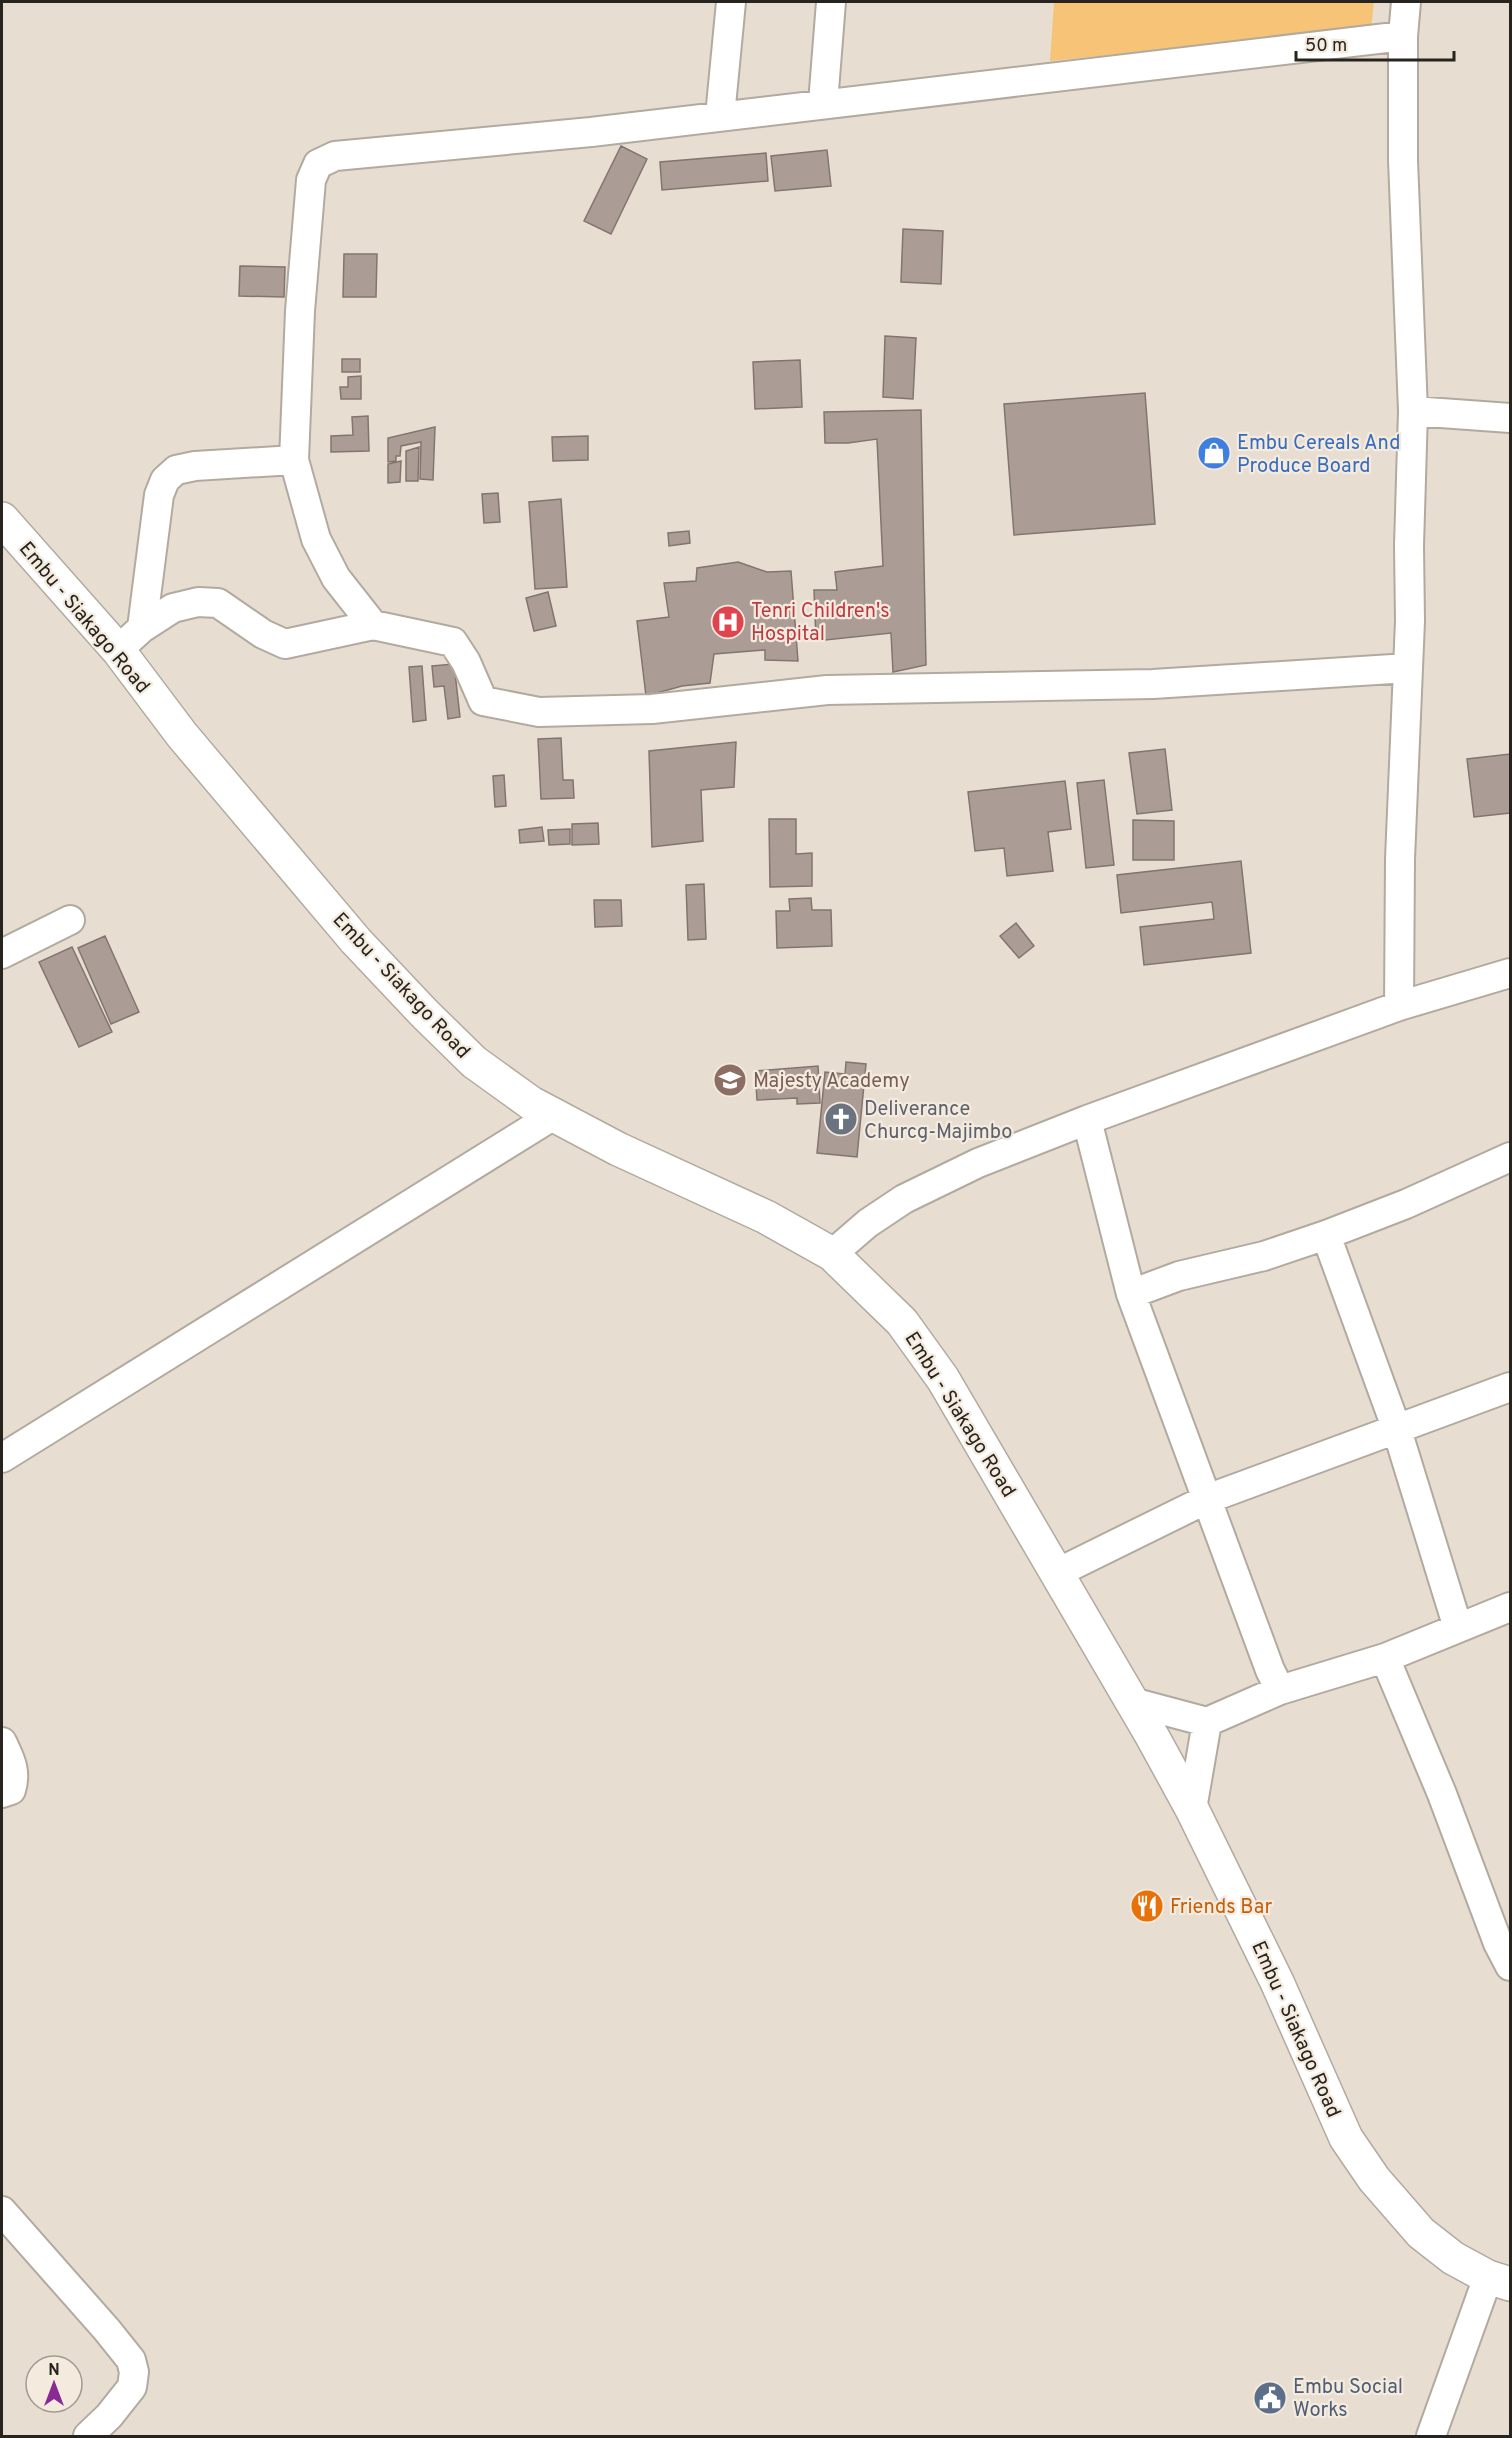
<svg xmlns="http://www.w3.org/2000/svg" width="1512" height="2438" font-family="Overpass,sans-serif">
<style>
.green{fill:#f6c377}
.building{fill:#ab9d96;stroke:#82756e;stroke-width:1.5}
.lines{fill:none;stroke-linecap:round;stroke-linejoin:round}
.minor-casing{stroke:#b2aa9e;stroke-width:32}
.highway-casing{stroke:#b2aa9e;stroke-width:36}
.minor{stroke:#fff;stroke-width:28}
.highway{stroke:#fff;stroke-width:33}
.labels{text-anchor:middle;stroke-width:4.5;stroke-linejoin:round;paint-order:stroke}
.shop-label{font-size:20px;fill:#366cbe;stroke:#f4ebde;text-anchor:start}
.health-label{font-size:20px;fill:#be3a42;stroke:#f4ebde;text-anchor:start}
.street-label{font-size:20px;fill:#27241f;stroke:#f4ebde}
.education-label{font-size:20px;fill:#785e54;stroke:#f4ebde;text-anchor:start}
.worship-label{font-size:20px;fill:#5b616d;stroke:#f4ebde;text-anchor:start}
.food-label{font-size:20px;fill:#c56008;stroke:#f4ebde;text-anchor:start}
.service-label{font-size:20px;fill:#4e5e75;stroke:#f4ebde;text-anchor:start}
</style>
<rect width="100%" height="100%" fill="#e7ded1"/>
<path class="green" d="M1054,2h320l-3,27 -321,32z"/>
<path class="building" d="M621,146l26,13 -36,75 -27,-13z
M827,150l4,36 -56,5 -4,-35z
M766,153l2,28 -106,9 -2,-28z
M903,229l40,2 -2,53 -40,-2z
M344,254h33l-1,43h-33z
M240,266l45,1 -1,30 -45,-1z
M885,336l31,2 -3,61 -30,-2z
M342,359h18v13h-18z
M800,360l2,47 -47,2 -2,-47z
M361,376v23h-20l-1,-12h8v-10z
M1145,393l10,131 -141,11 -10,-131z
M921,410l5,255 -33,7 -2,-39 -75,8 -2,-51h23l-2,-18 48,-6 -6,-127 -29,4h-23l-1,-31z
M368,416l1,35 -38,1v-16l22,-1 -1,-18z
M435,427l-2,53 -13,-1 1,-37 -20,4 -1,10h-4v5l-8,1v-24z
M588,436v24l-35,1 -1,-24z
M419,447l-1,34h-12v-30z
M401,461l-1,21 -12,1v-19z
M498,493l2,29 -16,1 -2,-29z
M561,499l6,88 -32,2 -6,-87z
M689,531l1,12 -21,3 -1,-13z
M738,562l29,10 24,-1 7,90 -33,-1v-10l-51,4 -4,29 -28,3 -36,10 -9,-75 32,-4 -5,-34 32,-2 1,-13z
M548,592l8,34 -22,5 -8,-33z
M454,664l6,53 -12,2 -4,-33 -10,1 -2,-21z
M422,666l4,54 -13,2 -4,-55z
M561,738l2,42h10l1,18 -33,1 -3,-60z
M736,742l-2,45 -33,3 2,51 -51,6 -3,-96z
M1165,749l7,61 -35,4 -8,-61z
M1510,754v59l-36,4 -7,-58z
M504,775l2,31 -11,1 -2,-31z
M1104,780l10,85 -28,3 -9,-85z
M1065,781l6,48 -23,3 5,39 -46,5 -3,-28 -29,3 -7,-59z
M769,819h27v35l16,-1v33l-42,1z
M1133,820l41,1v39h-41z
M598,823l1,21 -27,1v-21z
M542,827l2,14 -24,2 -1,-13z
M570,829v15l-21,1 -1,-15z
M1241,861l10,92 -107,12 -4,-38 74,-8 -2,-17 -91,11 -4,-38z
M704,884l2,55 -18,1 -2,-55z
M811,898l1,12h19l1,36 -55,2 -1,-37h14l-1,-12z
M594,900h27l1,26 -27,1z
M1016,923l18,23 -15,12 -19,-22z
M105,936l34,76 -28,12 -33,-76z
M72,947l40,85 -33,15 -40,-85z
M846,1062l20,2 -9,93 -40,-4 8,-81 20,2z
M818,1066l2,37 -23,1v-6l-40,2 -2,-29z"/>
<g class="lines">
<g class="minor-casing">
<path id="minor" d="M1403,36l-812,96 -256,24 -17,8 -7,16 -11,131 -6,149 22,79 20,39 37,47 80,17 13,20 17,39 56,11 113,-3 175,-19 326,-6 255,-16
M823,103l8,-101
M720,116l11,-114
M1413,411l97,7
M142,628l17,-133 6,-15 11,-10 19,-4 99,-6
M118,650l24,-22 31,-20 25,-6 20,1 45,31 22,10 88,-19
M2,954l68,-34
M1399,1006l1,-147 10,-238 -1,-75 4,-135 -10,-251v-124l3,-34
M1087,1120l44,174 139,376 10,20 105,-32
M1326,1235l71,195 61,198
M832,1254l36,-31 36,-24 74,-36 109,-43 312,-114 111,-33
M1131,1294l48,-18 85,-20 62,-21 80,-31 104,-47
M2,1458l552,-343
M1057,1573l150,-74 303,-112
M1510,1607l-125,51 57,136 56,149 12,23
M1132,1702l75,20 73,-32
M2,1742c8,17 15,29 9,48l-9,3
M1192,1809l15,-87
M2,2211l105,119 24,30 3,12 -2,15 -23,29 -21,20
M1431,2436l57,-159"/>
</g>
<g class="highway-casing">
<path id="highway" d="M2,519l116,131 64,85 174,206 69,73 49,48 57,41 87,46 148,68 66,37 70,68 41,57 209,357 40,73 85,173 69,156 28,41 47,54 32,25 35,19 22,7"/>
</g>
<use href="#minor" class="minor"/>
<use href="#highway" class="highway"/>
</g>
<defs>
<g id="shop-disc" transform="scale(1.725)"><circle r="9.5" fill="#3f7fe0" stroke="#f4ebde"/><path d="M-5-2.5h2.3a2.7 3.5 0 0 1 5.4 0H5L5.5 6h-11ZM-1.5-2.5h3a1.5 2.3 0 0 0-3 0Z" fill="#fff"/></g>
<g id="hospital-disc" transform="scale(1.725)"><circle r="9.5" fill="#e0444e" stroke="#f4ebde"/><path d="M-5-5h3v3.5h4V-5h3V5h-3V1.5h-4V5h-3Z" fill="#fff"/></g>
<g id="school-disc" transform="scale(1.725)"><circle r="9.5" fill="#8d6e63" stroke="#f4ebde"/><path d="M0-5L7-2L0 1L-7-2ZM-4 1L0 2.5L4 1V4Q0 6-4 4Z" fill="#fff"/></g>
<g id="church-disc" transform="scale(1.725)"><circle r="9.5" fill="#6b7280" stroke="#f4ebde"/><path d="M-1.2-6h2.4v3.5h3.3v2.4h-3.3V6h-2.4V-.1h-3.3v-2.4h3.3Z" fill="#fff"/></g>
<g id="restaurant-disc" transform="scale(1.725)"><circle r="9.5" fill="#e8710a" stroke="#f4ebde"/><path d="M-5-6h1v4h1v-4h1v4h1v-4h1v5L-1.5 .5V6h-2V.5L-5-1ZM5-6V6H3V1.5H1.5Q1.5-4 5-6Z" fill="#fff"/></g>
<g id="civic-disc" transform="scale(1.725)"><circle r="9.5" fill="#5c6f8a" stroke="#f4ebde"/><path d="M-.6-6.5H3V-4.5H.6V-3L4-1V1h2V6H-6V1h2V-1L-.6-3ZM-1.2 2.5V6h2.4V2.5Z" fill="#fff"/></g>
</defs>
<g fill-rule="evenodd">
<use href="#shop-disc" x="1214" y="453"/>
<use href="#hospital-disc" x="728" y="622"/>
<use href="#school-disc" x="730" y="1080"/>
<use href="#church-disc" x="841" y="1119"/>
<use href="#restaurant-disc" x="1147" y="1906"/>
<use href="#civic-disc" x="1270" y="2398"/>
</g>
<g class="labels">
<g class="shop-label">
<text x="1237" y="449">Embu Cereals And<tspan x="1237" dy="23">Produce Board</tspan></text>
</g>
<g class="health-label">
<text x="751" y="617">Tenri Children's<tspan x="751" dy="23">Hospital</tspan></text>
</g>
<g class="street-label">
<text transform="translate(85 617) rotate(50)" y="7">Embu - Siakago Road</text>
<text transform="translate(402 985) rotate(47)" y="7">Embu - Siakago Road</text>
<text transform="translate(961 1414) rotate(58)" y="7">Embu - Siakago Road</text>
<text transform="translate(1297 2029) rotate(66)" y="7">Embu - Siakago Road</text>
</g>
<g class="education-label">
<text x="753" y="1087">Majesty Academy</text>
</g>
<g class="worship-label">
<text x="864" y="1115">Deliverance<tspan x="864" dy="23">Churcg-Majimbo</tspan></text>
</g>
<g class="food-label">
<text x="1170" y="1913">Friends Bar</text>
</g>
<g class="service-label">
<text x="1293" y="2393">Embu Social<tspan x="1293" dy="23">Works</tspan></text>
</g>
</g>
<rect width="1512" height="2438" fill="none" stroke="#27241f" stroke-width="6"/>
<g transform="translate(54 2384)"><circle r="28" fill="#f4ebde" stroke="#a29b92" stroke-width="1.5"/>
<path d="M0-4.5L10 22L0 15L-10 22Z" fill="#8a2a94"/>
<text y="-9" font-size="16" font-weight="bold" text-anchor="middle" fill="#27241f">N</text>
</g>
<path d="M1296 51v9h158v-9" fill="none" stroke="#27241f" stroke-width="3"/>
<text x="1305" y="51" font-size="18" fill="#27241f" stroke="#f4ebde" stroke-width="4.5" paint-order="stroke">50 m</text>
</svg>
